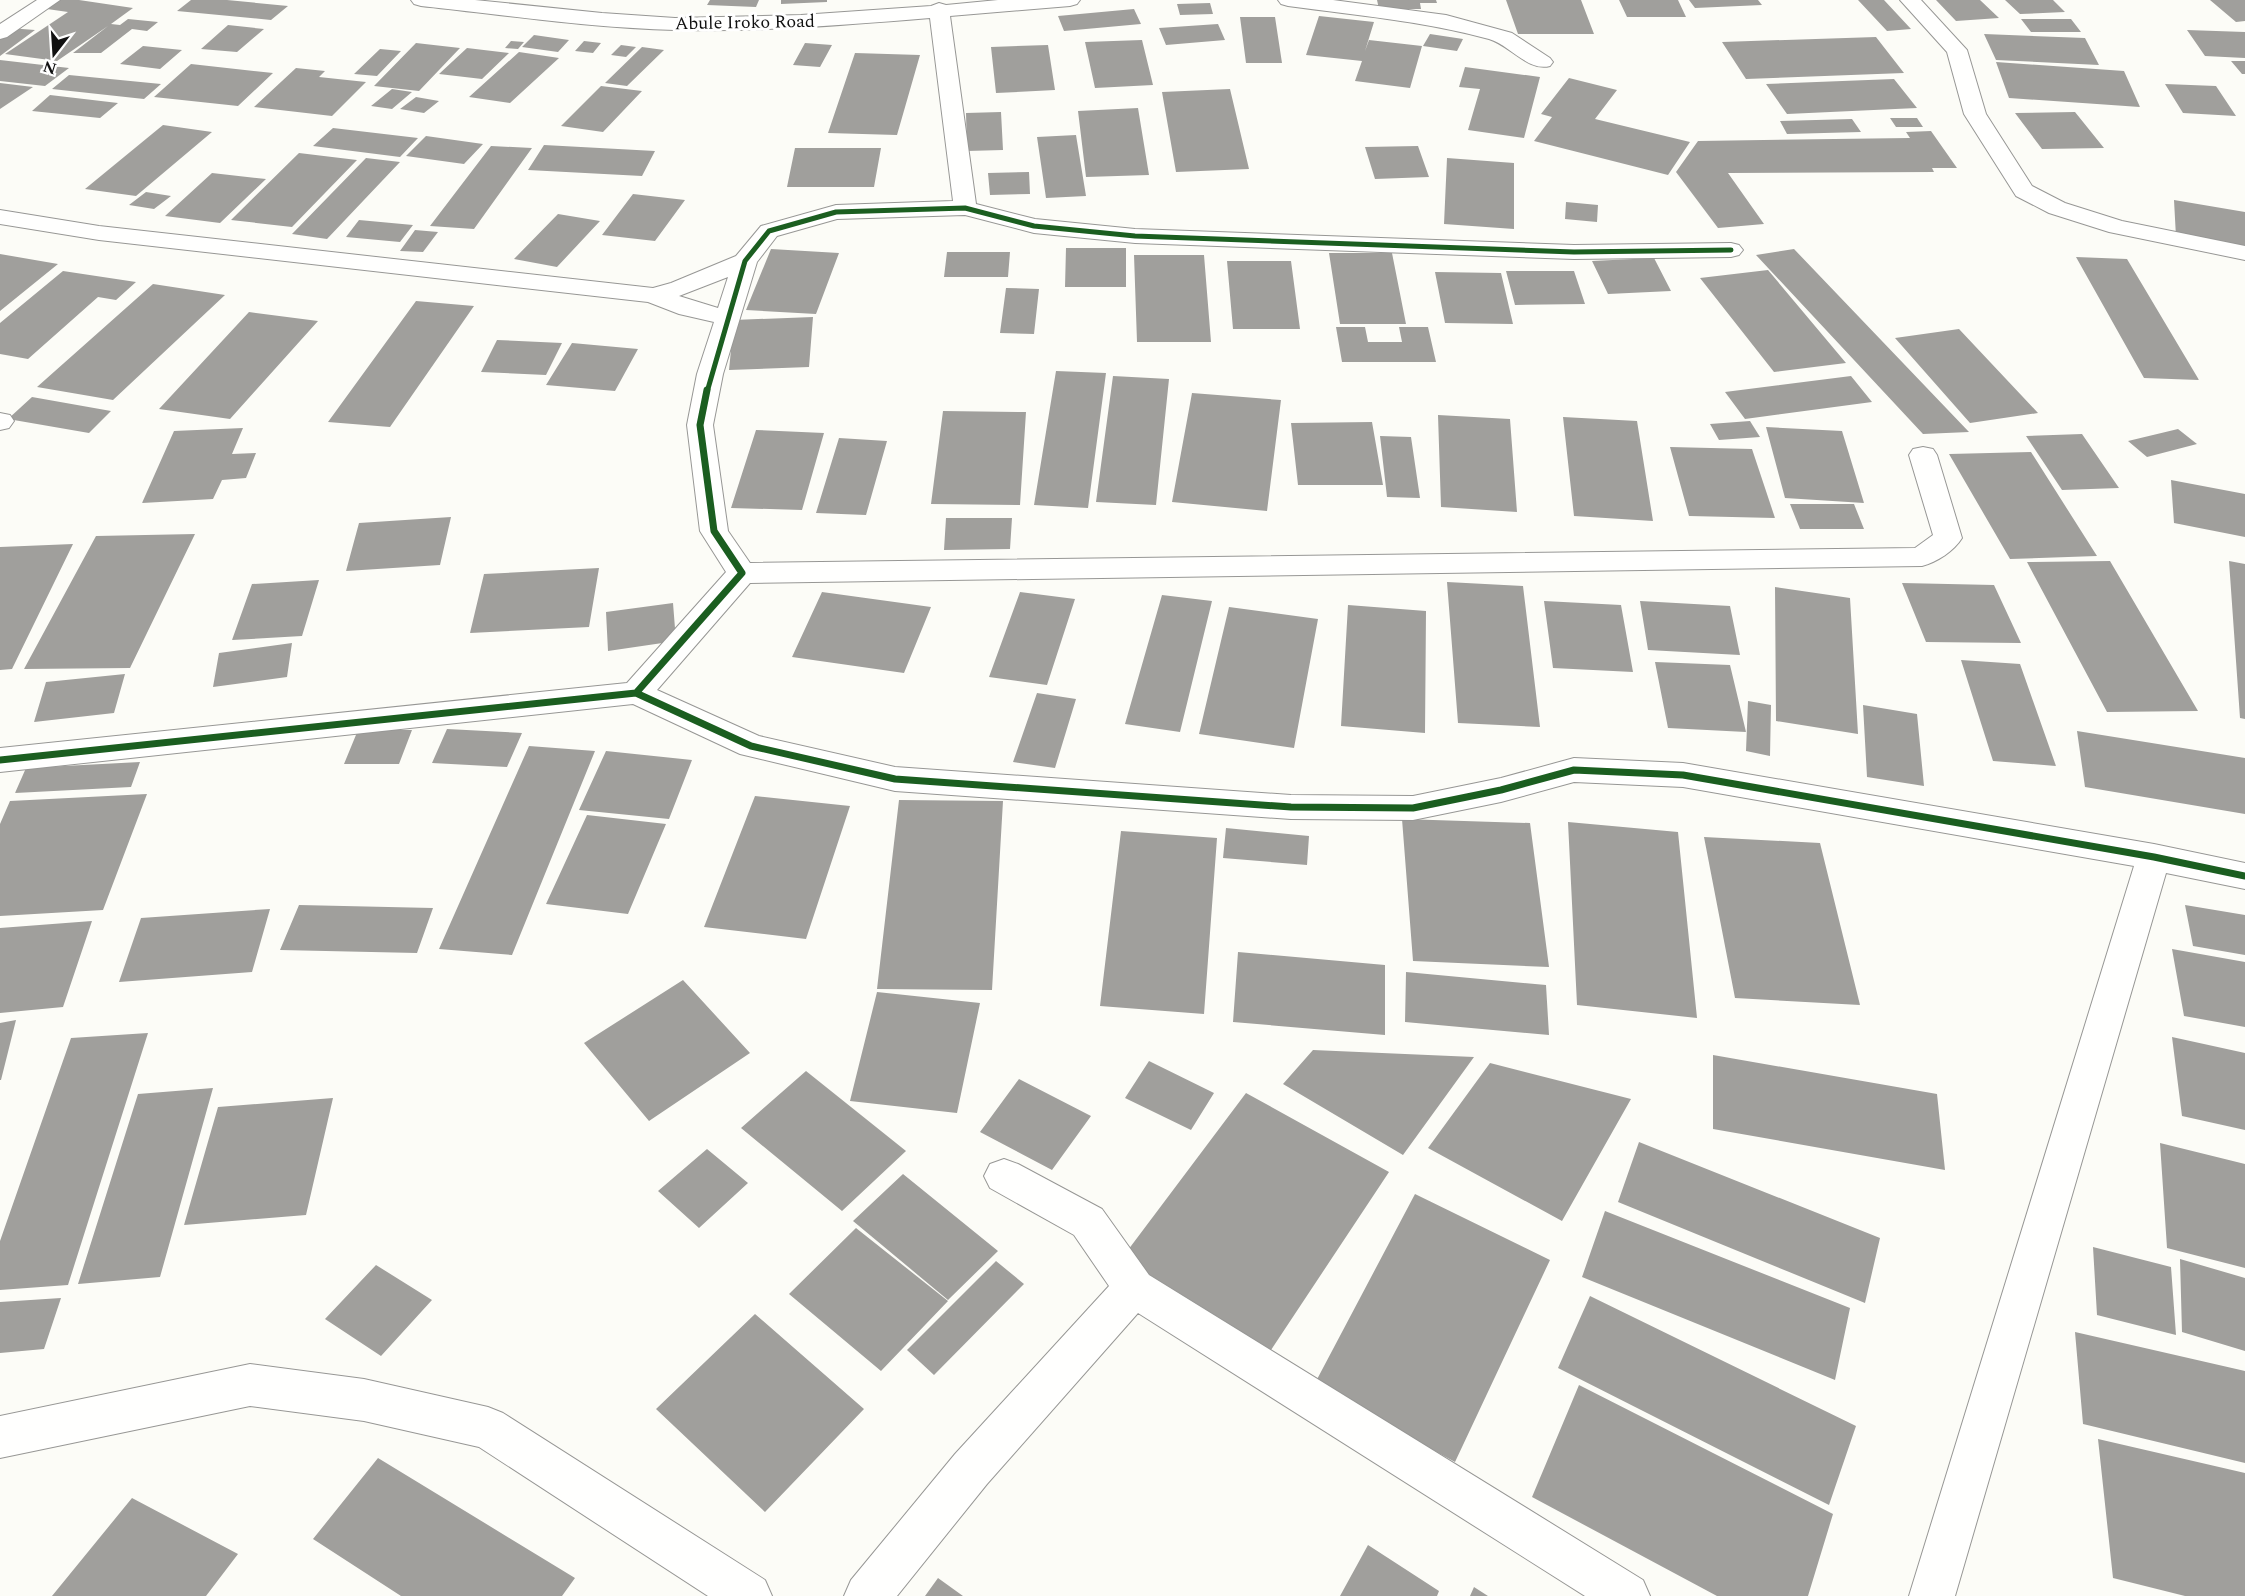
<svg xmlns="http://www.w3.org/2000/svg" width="2245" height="1596" font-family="Spectral,serif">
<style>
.building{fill:#a09f9c}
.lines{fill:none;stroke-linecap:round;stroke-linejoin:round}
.minor-casing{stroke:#979795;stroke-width:2}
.minor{fill:#fffffe;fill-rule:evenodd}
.cycleway-far1-casing{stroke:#fff;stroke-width:8}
.cycleway-casing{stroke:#fff;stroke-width:10}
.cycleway-far1{stroke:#1b5e20;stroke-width:5}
.cycleway{stroke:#1b5e20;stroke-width:7}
.labels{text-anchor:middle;stroke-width:6;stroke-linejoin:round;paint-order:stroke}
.far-street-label{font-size:18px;fill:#111;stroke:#fff}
</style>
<rect width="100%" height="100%" fill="#fcfcf7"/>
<path class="building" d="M52,0h27l54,8 -22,16 9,1 8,-6 30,3 -11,9 -15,-2 -31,24h-28l35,-27 -51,35 -52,-7 63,-42 -28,-4z
M191,0h36l61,6 -17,14 -94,-9z
M710,0h49l-3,7 -49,-2z
M781,0h46v2l-46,2z
M1377,0h59l1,3h-17l1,6h-42z
M1506,0h75l13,34h-76z
M1619,0h59l8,17h-59z
M1689,0h69l4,5 -67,3z
M1858,0h26l27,29 -24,2z
M1936,0h44l19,18 -43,3z
M2005,0h48l12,12 -45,2z
M2210,0h35v21l-9,1z
M1210,3l3,11 -33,1 -3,-11z
M1134,9l7,15 -77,7 -6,-15z
M1319,16l55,6 -9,29 4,-11 53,6 -12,42 -55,-7 7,-20 -56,-6z
M1240,17h35l7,46h-36z
M2021,19h50l10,13h-50z
M1218,24l7,16 -59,5 -7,-17z
M228,25l36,4 -27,23 -36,-3z
M9,28l26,2 -35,26v-22z
M2187,30l58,2v26l-40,-2z
M1430,34l33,5 -6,12 -34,-5z
M1984,34l101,4 14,27 -103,-5z
M534,35l35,5 -11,12 -36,-5z
M1876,37l28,36 -158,6 -24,-37z
M1142,40l11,45 -58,3 -10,-46z
M511,41l13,1 -6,7 -13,-1z
M584,41l17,2 -8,10 -18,-2z
M416,43l44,5 -41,43 -45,-5z
M805,43l27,2 -12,22 -27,-2z
M621,45l15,2 -10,10 -15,-2z
M1048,45l7,45 -59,3 -5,-46z
M143,46l39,4 -22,19 -40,-5z
M642,47l22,3 -37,36 -22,-3z
M467,48l42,5 -27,26 -43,-5z
M380,49l21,2 -24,25 -23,-2z
M519,52l40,6 -49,45 -41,-6z
M855,53l65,2 -23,80 -69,-2z
M0,60l69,8 -24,18 -45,-5z
M2231,61h14v13h-3z
M1996,62l128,9 16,36 -131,-9z
M191,64l82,9 -35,33 -84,-9z
M1465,67l75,10 -16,61 -56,-8 12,-41 -21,-2z
M296,68l29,3 -6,6 47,5 -34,34 -78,-9z
M69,75l92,9 -17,15 -92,-10z
M1569,78l48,12 -22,29 95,23 -22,33 -134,-34 18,-24 -11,-3z
M1894,79l23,29 -130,6 -21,-30z
M0,83l33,4 -33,22z
M2165,84l51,2 20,30 -53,-3z
M601,86l41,5 -39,41 -42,-6z
M392,89l20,3 -20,17 -21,-3z
M1230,89l19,80 -73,3 -14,-80z
M50,95l68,8 -18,15 -68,-7z
M416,97l23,4 -15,12 -24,-4z
M1138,108l11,67 -63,2 -8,-66z
M1001,112l2,38 -36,1 -1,-38z
M2075,112l29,36 -62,1 -27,-36z
M1890,118h27l6,9h-27z
M1852,119l9,13 -74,2 -7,-13z
M163,125l49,7 -76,64 -51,-7z
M333,128l85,10 -18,19 -87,-11z
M1931,131l26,37h-25l2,4 -206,1 36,51 -46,4 -42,-56 22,-31 212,-3 -4,-6z
M1076,135l10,61 -40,2 -9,-61z
M426,136l57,8 -19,20 -58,-8z
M544,145l111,6 -13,25 -114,-6z
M491,146l41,2 -58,81 -44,-3z
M1418,146l11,31 -54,2 -10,-32z
M795,148h86l-7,39h-87z
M299,153l58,7 -65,67 -61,-7z
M366,158l34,4 -73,77 -35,-5z
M1447,158l67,5v66l-70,-5z
M1029,172l1,22 -40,1 -2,-22z
M212,173l54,6 -46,44 -55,-7z
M146,192l25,4 -17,13 -25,-4z
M633,194l52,6 -30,41 -53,-6z
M2174,200l71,12v36l-69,-11z
M1566,202l32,3 -1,17 -32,-3z
M558,214l42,7 -43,46 -43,-8z
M359,220l54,5 -13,17 -54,-5z
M415,230l23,2 -15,20 -23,-1z
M1066,248h60v39h-61z
M771,249l68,4 -23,61 -70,-4z
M1794,249l175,183 -46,2 -167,-179z
M947,252h63l-2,25h-64z
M1329,253h63l14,71h-66z
M0,254l58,10 -58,47z
M1134,255h70l7,87h-74z
M2076,257l51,2 72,121 -55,-2z
M1654,258l17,33 -63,3 -16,-33z
M1227,261h64l9,68h-67z
M1768,270l78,93 -72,9 -74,-94z
M63,271l73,11 -20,18 -18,-3 -70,62 -28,-5v-31z
M1506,271h68l11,33 -70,1z
M1435,272l66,1 12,51 -68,-1z
M153,284l72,11 -112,105 -76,-13z
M1006,288l33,1 -5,45 -34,-1z
M416,301l58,5 -84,121 -62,-5z
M249,312l69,9 -88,98 -71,-10z
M813,317l-4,50 -80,3 5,-50z
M1336,327h29l3,15h34l-3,-15h29l8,35h-94z
M1959,329l79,84 -68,10 -75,-85z
M497,340l65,3 -16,32 -65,-3z
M572,343l66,6 -23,42 -69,-6z
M1056,371l50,2 -18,135 -54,-3z
M1113,376l56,3 -13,126 -60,-3z
M1851,376l21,26 -127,17 -20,-27z
M1192,393l89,7 -14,111 -95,-9z
M32,397l79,14 -22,22 -81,-14z
M943,411l83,1 -6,93 -89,-1z
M1438,415l72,4 7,93 -76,-5z
M1563,417l74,4 16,100 -79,-5z
M1750,421l10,16 -41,3 -9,-16z
M1372,422l11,63h-85l-7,-62z
M1766,427l76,4 22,72 -79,-5z
M243,428l-11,26 24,-1 -10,25 -24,2 -9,19 -71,4 32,-72z
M2178,429l19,15 -50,13 -19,-16z
M756,430l68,3 -22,77 -71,-2z
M2082,434l37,54 -57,2 -36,-54z
M1380,436l31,1 9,61 -33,-1z
M839,438l48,3 -21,74 -50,-2z
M1670,447l82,2 23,69 -86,-2z
M2031,452l66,104 -87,3 -61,-105z
M2171,480l74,14v43l-71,-14z
M1790,504h64l10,25h-64z
M451,517l-11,48 -94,6 13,-48z
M946,518h66l-2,31 -66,1z
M195,534l-65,134 -106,1 72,-133z
M73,544l-61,125 -12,1v-123z
M2110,561l88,150 -91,1 -80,-150z
M2229,561l16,3v155l-5,-1z
M599,568l-10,59 -119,6 14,-59z
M319,580l-17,56 -70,4 20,-56z
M1447,582l76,4 17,141 -82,-4z
M1902,583l92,2 27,58 -95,-1z
M1775,587l75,11 8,136 -82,-13z
M822,592l109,15 -27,66 -112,-16z
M1020,592l55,7 -28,86 -58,-8z
M1162,595l50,6 -32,131 -55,-8z
M1544,601l77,4 12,67 -80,-4z
M1640,601l90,5 10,49 -92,-5z
M673,603l3,38 -68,10 -2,-39z
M1348,605l78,6 -1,122 -84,-7z
M1229,607l89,12 -24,129 -95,-14z
M292,643l-5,34 -74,10 6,-34z
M1961,660l59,4 36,102 -63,-5z
M1655,662l75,3 16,67 -78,-4z
M125,674l-11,39 -80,9 12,-40z
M1037,693l39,6 -21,69 -42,-6z
M1748,701l23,4 -1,51 -24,-5z
M1863,705l54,9 7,72 -57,-9z
M447,729l75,4 -15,34 -75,-4z
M358,730h54l-13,34h-55z
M2077,731l168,27v56l-160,-27z
M529,746l66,5 -83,204 -73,-6z
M606,751l86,9 -23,59 -90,-9z
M140,762l-9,25 -116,6 11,-25z
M147,794l-44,116 -103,6v-92l10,-23z
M755,796l95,10 -44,133 -102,-12z
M899,800l104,1 -11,189 -115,-1z
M587,815l79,9 -38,90 -82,-10z
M1402,819l128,4 19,144 -136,-6z
M1568,822l110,10 19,186 -120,-13z
M1226,828l83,8 -2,29 -84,-7z
M1121,831l96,7 -13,176 -104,-8z
M1704,837l116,6 40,162 -125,-7z
M299,905l134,3 -16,45 -137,-3z
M2185,905l60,10v40l-52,-9z
M270,909l-18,63 -133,10 22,-64z
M92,921l-29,86 -63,6v-85z
M2172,949l73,13v65l-61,-11z
M1238,952l147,13v70l-152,-13z
M1406,972l140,13 3,50 -144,-13z
M683,980l67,73 -101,68 -65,-78z
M877,992l103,11 -23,110 -107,-12z
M16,1020l-15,60h-1v-57z
M148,1033l-80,252 -68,5v-49l71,-203z
M2172,1037l73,16v77l-63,-14z
M1313,1050l161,7 -71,98 -120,-71z
M1713,1055l224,39 8,76 -232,-41z
M1149,1061l65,32 -23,37 -66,-32z
M1490,1063l141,36 -69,122 -134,-73z
M806,1071l100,80 -64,60 -101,-83z
M1019,1079l72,37 -39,54 -72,-38z
M213,1088l-53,189 -82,7 60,-190z
M1246,1093l143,79 -118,178 -149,-92z
M333,1098l-27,117 -122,10 34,-118z
M1639,1142l241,96 -15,65 -247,-101z
M2160,1143l85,21v104l-78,-20z
M707,1149l41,34 -49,45 -41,-37z
M903,1174l95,77 -50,49 -95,-79z
M1415,1194l135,66 -95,202 -141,-77z
M1605,1211l245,97 -15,72 -253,-103z
M856,1228l92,73 -67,70 -92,-77z
M2093,1247l78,20 5,68 -79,-20z
M2180,1259l65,19v73l-63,-19z
M996,1261l28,23 -90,91 -27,-25z
M376,1265l56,35 -51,56 -56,-37z
M1590,1296l266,130 -27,79 -271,-137z
M61,1298l-17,51 -44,4v-51z
M755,1314l109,95 -99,103 -109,-103z
M2075,1332l170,39v92l-162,-39z
M1579,1385l254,129 -25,82h-91l-185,-99z
M2098,1439l147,34v123h-60l-72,-18z
M378,1458l197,120 -13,18h-161l-88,-57z
M132,1498l106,56 -32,42h-154z
M1368,1545l71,46 -2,5h-97z
M938,1578l25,18h-38z
M1474,1587l14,9h-18z"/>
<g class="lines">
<g class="minor-casing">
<path id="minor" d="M37,0h23l-53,37 -7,2v-15z
M411,0h64l127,13 73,5 126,-3 130,-9 8,-3 7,2 52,-5h82l-3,4 -7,2 -120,10 26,188 59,15 100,10 439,16 157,-2 8,2 4,5 -4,5 -8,2 -157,2 -439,-16 -101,-10 -69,-18 -128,4 -60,17 -20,26 -34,112 -10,51 15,106 22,32 1165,-15 18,-13 -24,-80 4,-6 10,-2 10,2 4,6 25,83c-8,13 -25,24 -40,28l-1172,17 -93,107 102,46 136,31 396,28 122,1 88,-18 73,-20 109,5 471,81 91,19v26l-79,-16 -211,723h-46l225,-730 -451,-79 -109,-5 -73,20 -88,18 -122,-1 -396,-28 -155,-37 -107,-50 -633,68v-24l627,-65 99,-111 -26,-41 -13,-106 10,-51 17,-52 -35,-8 -31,-12 -549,-62 -99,-16v-14l99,16 554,62 18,-5 65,-27 25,-30 75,-21 117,-4 -23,-183c-85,7 -170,14 -255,12 -85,-2 -170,-15 -254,-24l-7,-2zM728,277l-10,31 -39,-12z
M1278,0h55l113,15 66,18 38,25 3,4 -3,4c-22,6 -40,-21 -61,-27 -66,-18 -134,-24 -201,-33l-7,-2z
M1900,0h21l46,50 19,64 46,72 33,17 57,18 123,25v14l-136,-28 -60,-19 -33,-17 -52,-82 -17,-62z
M0,413l10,2 4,6 -5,7 -9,2z
M1004,1159l14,5 84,45 47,66 494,305 7,16h-65l-447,-283 -151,171 -90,112h-53l7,-16 104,-126 154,-168 -35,-51 -84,-47 -6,-12 6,-12z
M250,1364l114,15 124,28 15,6 262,167 7,16h-64l-229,-149 -115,-26 -114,-15 -250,52v-42z"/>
</g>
<use href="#minor" class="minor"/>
<g class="cycleway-far1-casing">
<path id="cycleway-far1" d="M707,392l38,-131 24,-30 67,-19 129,-4 69,18 101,10 439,16 157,-2"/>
</g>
<g class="cycleway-casing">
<path id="cycleway" d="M636,693l106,-120 -28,-42 -14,-106 7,-35
M0,760l636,-67 115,53 144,33 396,28 122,1 88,-18 73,-20 109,5 471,82 91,19"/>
</g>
<use href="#cycleway-far1" class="cycleway-far1"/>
<use href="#cycleway" class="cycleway"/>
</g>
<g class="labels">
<g class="far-street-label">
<text transform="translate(745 22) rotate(-1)" y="6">Abule Iroko Road</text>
</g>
</g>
<g transform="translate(54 54) rotate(197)" stroke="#ffffff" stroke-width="4.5" paint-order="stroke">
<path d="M0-4.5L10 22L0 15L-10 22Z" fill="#111111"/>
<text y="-9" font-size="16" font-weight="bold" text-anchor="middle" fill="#111111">N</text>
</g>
</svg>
